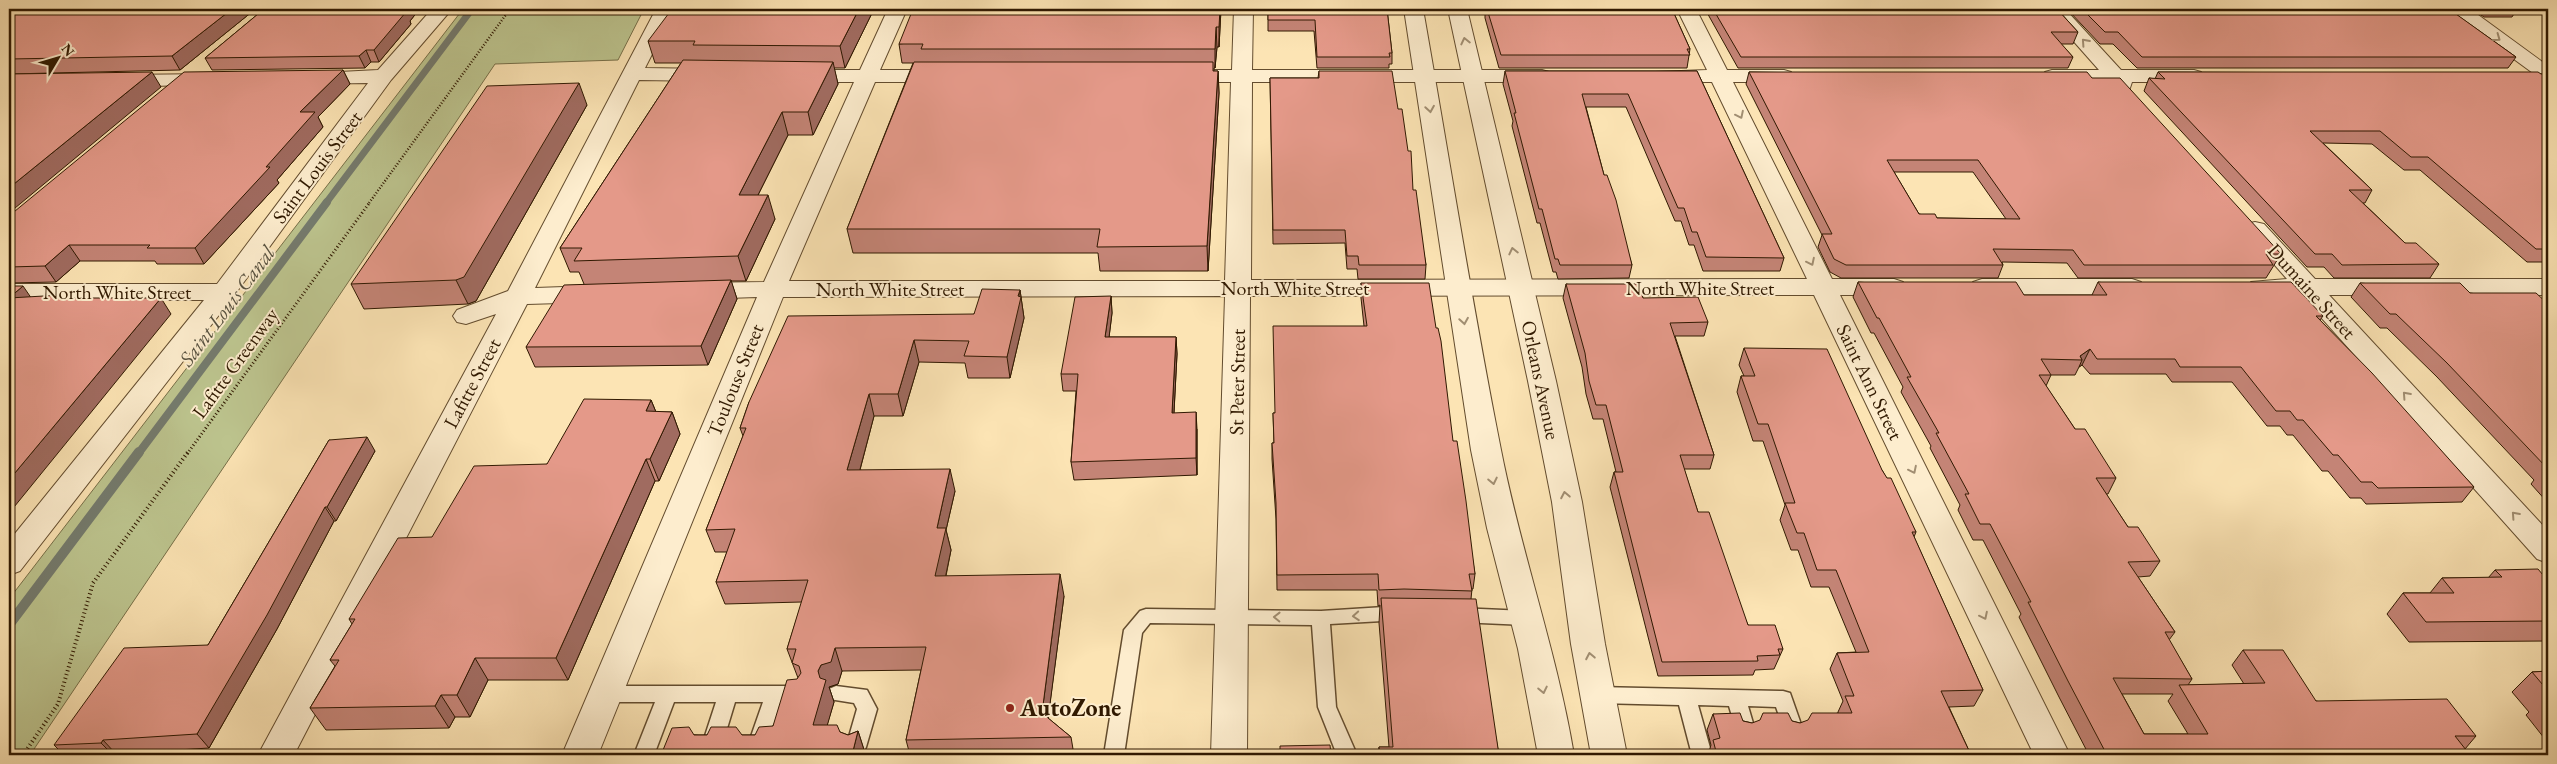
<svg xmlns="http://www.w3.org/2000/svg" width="2557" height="764" font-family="'EB Garamond',serif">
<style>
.green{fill:#bdc58f;stroke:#766f48}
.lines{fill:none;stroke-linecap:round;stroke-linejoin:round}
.stream-far2{stroke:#747b6e;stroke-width:7}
.stream-far1{stroke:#747b6e;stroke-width:8}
.stream{stroke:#747b6e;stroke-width:10}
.service-casing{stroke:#634c2e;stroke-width:3}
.minor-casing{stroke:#634c2e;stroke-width:2}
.tertiary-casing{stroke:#634c2e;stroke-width:2}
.path-far2{stroke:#301901;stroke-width:2.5;stroke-dasharray:1 2;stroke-linecap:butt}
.path-far1{stroke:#301901;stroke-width:3;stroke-dasharray:1 2.5;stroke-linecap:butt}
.path{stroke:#301901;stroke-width:4;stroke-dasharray:1 3;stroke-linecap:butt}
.service{fill:#fdedce;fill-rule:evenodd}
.minor{fill:#fdedce;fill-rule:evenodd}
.tertiary{fill:#fdedce;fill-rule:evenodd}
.wall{fill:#c48476;stroke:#301901;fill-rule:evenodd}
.shaded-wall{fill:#a06b60;stroke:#301901}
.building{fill:#e49989;stroke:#301901;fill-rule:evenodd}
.oneway{stroke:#a18e72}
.poi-dot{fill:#8f2418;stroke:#fdedce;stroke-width:2}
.labels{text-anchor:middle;stroke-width:4;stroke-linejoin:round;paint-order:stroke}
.street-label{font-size:20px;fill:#301901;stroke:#fdedce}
.water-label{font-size:21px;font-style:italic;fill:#585240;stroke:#fdedce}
.near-poi-label{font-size:24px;font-weight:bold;fill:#301901;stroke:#fdedce;text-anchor:start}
</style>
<rect width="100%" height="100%" fill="#fce4b4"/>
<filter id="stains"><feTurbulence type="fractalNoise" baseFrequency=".004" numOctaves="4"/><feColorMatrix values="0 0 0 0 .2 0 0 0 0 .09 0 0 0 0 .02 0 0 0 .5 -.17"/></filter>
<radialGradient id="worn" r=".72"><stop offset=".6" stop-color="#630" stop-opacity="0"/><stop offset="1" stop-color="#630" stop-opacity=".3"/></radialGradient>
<path class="green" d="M463,9h181l-26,51 -123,4 -465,691h-21v-156z"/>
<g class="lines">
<path class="stream-far2" d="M326,203l146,-194"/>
<path class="stream-far1" d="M138,454l189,-252"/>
<path class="stream" d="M9,625l130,-173"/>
<g class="service-casing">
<path id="service" d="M1400,606l6,2 3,5 -3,5 -6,2 -70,4 6,83 21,48h-20l-19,-48 -6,-82 -162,-2 -8,10 -18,122h-20l20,-125 16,-19 6,-2 175,2z
M1458,608l69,3 6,2 3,5 -3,5 -6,2 -69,-3 -6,-2 -3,-5 3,-5z
M605,686h193l7,3 2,5 -2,5 -23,3 -17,49 -7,2 -7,-2 -3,-6 15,-43h-28l-13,43 -3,6 -7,2 -7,-2 -3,-6 14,-43h-42l-20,53h-20l21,-53h-50l-7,-3 -2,-5 2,-5z
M836,686l31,4 10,19 -11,38 -3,6 -7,2 -7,-2 -3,-6 11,-38 -3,-6 -25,-4 -2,-5 2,-5z
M1597,687l186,4 7,2 13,37 -3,6 -7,2 -7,-2 -10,-29 -28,-1 7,24 -3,6 -7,2 -7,-2 -9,-30 -31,-1 14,50h-20l-13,-50 -82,-2 -7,-3 -2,-5 2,-5z"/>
</g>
<g class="minor-casing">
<path id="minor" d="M432,9h20l-61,71 -158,217 -213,274 -11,4v-34l195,-241h-195v-16h208l151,-201 -60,1 -7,-2 -3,-4 3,-4 77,-4z
M656,9h19l-30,59 64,1 7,2 3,4 -3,4 -7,2 -70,-1 -104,208 59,-2 9,3 4,5 -4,5 -9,3 -67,2 -233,451h-36l238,-441 -30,10 -9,-2 -4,-6 4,-6 51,-19z
M888,9h19l-27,61h67l7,2 3,4 -3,4 -7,2h-72l-86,199h436l6,-199h-51l-7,-2 -3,-4 3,-4 7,-2h52l2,-61h19l-1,61h290l7,2 3,4 -3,4 -7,2h-290l-1,198 556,-1 -95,-197h-50l-7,-2 -3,-4 3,-4 52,-2 -30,-61h19l31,61h57l7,2 3,4 -3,4 -7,2h-51l99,197h62l9,3 4,5 -4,5 -9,3h-54l230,460h-36l-220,-460 -564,1 -3,459h-36l14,-459 -442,1 -185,458h-36l195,-458 -60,2 -9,-3 -4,-5 4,-5 9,-3 67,-1 90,-200h-54l-7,-2 -3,-4 3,-4 7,-2h60z
M2045,9h20l56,61h73l7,2 3,4 -3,4 -7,2h-62l-2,6c-9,3 -13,1 -20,-6l-65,-2 -3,-4 3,-4 7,-2h47z
M2449,9h21l78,57v15l-7,-2 -90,-66z
M212,74l7,2 3,4 -3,4 -99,3 -7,-2 -3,-4 3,-4 7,-2z
M2255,222l9,2 51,55h233v16h-219l219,236v32l-11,-4 -236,-264h-41l-9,-3 -4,-5 4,-5 36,-3 -44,-50 3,-5z
M1982,279h150l9,3 4,5 -4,5 -9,3h-150l-9,-3 -4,-5 4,-5z"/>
</g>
<g class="tertiary-casing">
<path id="tertiary" d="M1404,9h19c26,147 49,295 78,441 20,103 56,202 73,305h-36l-20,-106 -31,-121 -16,-78z
M1448,9h19l89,372 26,121 23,142 22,111h-36l-20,-111 -19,-142 -24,-121z"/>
</g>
<path class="path-far2" d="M369,203l141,-194"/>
<path class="path-far1" d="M187,454l183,-252"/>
<path class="path" d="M23,755l35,-51 35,-121 95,-131"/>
<use href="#service" class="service"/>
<use href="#minor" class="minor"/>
<use href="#tertiary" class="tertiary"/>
</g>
<path class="wall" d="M9,9l244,2 -73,59 -171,4z
M264,9h153l1,2 -8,10 1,3 -32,38h-8l-6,6 -153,2 -7,-12z
M874,9l-29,59h-11l4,16 -25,51h-25l-30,60 17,24 -29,62h-15l6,18 -29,66 -173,2 -9,-20 58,-63 -5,-12h-9l-10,-24 121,-185h-26l-7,-22z
M1221,9l-2,38h-2l-2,21h-1v3h4l1,22 -11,178h-108l-2,-18h-245l-6,-24 66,-166h-11l-3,-19z
M1268,9h119l5,44v11h-3v4h-72l-3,-37h-46z
M1485,9h187l18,40 -3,19h-188l-14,-50z
M1705,9l172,2v-2h180l21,23 -5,12h-12l12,13 -5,11h-330z
M2067,9h393l-3,6 59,42 -8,11h-371l-24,-24h-13z
M2472,9h45l-5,8h-28z
M343,70l7,14 -32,33 5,10 -46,53 2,3 -75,81h-47l-2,-3h-75l-24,21 -47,1v-67z
M1319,71l79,38 28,156 -1,14h-67l-1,-10h-10l-2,-26 -72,1 -3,-166h48z
M1505,71h192l87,187 -4,13h-77l-9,-26h-5l-8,-24h-6l-49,-114h-40l18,68 28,90 -3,13 -71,1 -2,-7h-3l-13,-49h-3l-25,-97 1,-5 -10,-37z
M1749,72l343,6 189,176 -15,24h-188l-11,-15 -65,-1 1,3 -5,13h-157l-11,-6 -12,-25 4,-12 -76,-151zM1894,172h79l33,47 -69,-1 -18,-4z
M2158,72l390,2v188h-21l-107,-92h-16l-32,-26 -49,-1 49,47 -7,13h-2l42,40 34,21 -9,14h-96l-10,-11h-17l-163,-176 5,-13 6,1z
M587,105l-111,196 -8,3 -104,5 -13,-25z
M1858,282l166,13h68l6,-13 225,34 -3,4 154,167 -12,15 -96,2 -5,-6h-11l-22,-27h-6l-29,-36h-6l-7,-9h-13l-35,-44h-60l-6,-8h-76l-8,-9 -3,2 -4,8h-24l-5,11 29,43 41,49 -8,16h-2l22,33 32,34 -10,15 -12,1 37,55 -6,8 23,39 -4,6 56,-1 -12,-19 11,-15 73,51 160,35 -11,13 5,6h-381l-30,-58 -40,-80 2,-3 -38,-74h-10l-15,-30 2,-5 -30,-57 1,-2 -30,-54 2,-5 -29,-54h-3l-18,-36zM2122,694h51l-5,7 20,33h-44z
M1361,283l92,158 22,133 -2,15h-1l-1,10 28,156h-121l1,-8h10l-10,-124 1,-18 -2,1 -1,-16h-100l-1,-71 -4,-60v-16h2l-1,-30h2l89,-87 -3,-28z
M2360,283l110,10 78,11v199l-17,-19 3,-4 -97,-103 -50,-49h-7l-29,-31z
M1566,284l77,14 65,24 -4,14h-29l39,119 -4,14h-26l14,43 50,113 35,24 -9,20 -19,1 -2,5 -95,1 -48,-189 4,-15h2l-13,-53h-10l-7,-25 -4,-27 -19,-69z
M1020,290l4,28 -14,60h-42l-3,-15 -46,-1 -16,54h-29l-14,54 95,21 -9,39 5,20 -5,26 118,20 -16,122 23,19 3,18h-164l-4,-15 15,-70 -79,1 -4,13 -9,3 5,15 -7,23 13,7 8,3 10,-4 7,22 -171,-18h61l18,-9 25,-48 -11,-29 15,-47 -77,2 -9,-22 11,-30h-12l-9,-22 37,-94 -3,-8 9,-26 225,-88z
M1111,296l1,17 -3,24h67l1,17 -3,59 23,16v46l-123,5 -3,-18 5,-71h-13l-2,-17z
M1744,348l138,122 34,62 -2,5 69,153 -9,16 -25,1 22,48h-263l3,-10 -4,-15 6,-16 39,9 40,-2 8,2 38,-10v-1l5,-11 -13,-32 7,-16 19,-1 -27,-65h-18l-13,-37h-7l-11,-30 5,-15 -22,-64h-10l-16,-49 4,-16h3l-5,-11z
M651,400l5,12h16l8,22 -21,47h-4l-87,199h-80l-18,37h-15l-6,11 -123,2 -16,-22 25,-42 -5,-6 22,-36 -3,-5 83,-82 115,-73z
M329,440l46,11 -39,70h-2l-57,108 -68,119 -93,6v1h-52l-10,-10 154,-100z
M2495,570l53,11v60l-139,1 -22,-28 16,-21h27l12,-15h46z
M2548,671v72l-22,-28 3,-3 -17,-20 20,-20z"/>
<path class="shaded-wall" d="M232,9h20l1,2 -73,59 -8,-14z
M405,9h12l1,2 -8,10 1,3 -32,38 -5,-12z
M859,9h15l-29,59 -5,-22z
M1220,9h1l-2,38v-20z
M1216,27l1,20 -2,21v-19z
M366,50l5,12 -6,6 -6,-12z
M833,62l5,22 -25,51 -5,-23z
M343,70l7,14 -32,33 5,10 -46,53 2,3 -75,81 -9,-16 71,-81 34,-55z
M1218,71l1,22 -11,178 -1,-25z
M152,72l9,15 -152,126v-25z
M579,83l8,22 -111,196 -8,3 -12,-24z
M782,112l6,23 -42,84 -7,-24z
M768,195l7,24 -29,62 -8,-25z
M69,245l11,16 -24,21 -11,-16z
M731,280l6,19 -29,66 -7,-19z
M23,286l11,16 -25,-4z
M1020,290l4,28 -14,60 -3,-21z
M1111,296l1,17 -5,41 -2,-17z
M161,298l10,16 -161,198 -1,-2v-30z
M1176,337l1,17 -4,76 -1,-17z
M914,340l5,22 -16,54 -5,-22z
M2090,349l-8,16 -3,2 3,-7 -2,-4z
M869,394l5,22 -20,76 -7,-22z
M651,400l9,22 -14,-11z
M672,412l8,22 -21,47 -9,-22z
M1196,412l1,17v46l-1,-17z
M367,437l8,14 -39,70 -9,-14z
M646,459l9,22 -87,199 -12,-22z
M950,469l5,22 -9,39 5,20 -10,48 -6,-22 2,-48z
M325,507l9,14 -57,108 -68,119 -12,-14z
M1060,574l4,22 -18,139 -4,-22z
M835,648l7,23 -4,13 -9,3 5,15 -13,45 -8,-22 5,-54 3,-6z
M475,658l13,22 -18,37 -13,-22z
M441,695l14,22 -6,11 -14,-22z
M858,731l7,22v2h-13z
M103,740l13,14v1h-3l-12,-12z"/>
<path class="building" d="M9,9h223l-60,47 -163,3z
M264,9h141l-3,3h4l-32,38h-8l-7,6 -154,2z
M672,9h187l-19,37 -147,-1 2,-4h-47z
M913,9h307l-1,18h-3l-1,22h-294l2,-5h-24z
M1268,9h119l5,44h-3l1,4h-73l-2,-37h-47z
M1487,9h185l18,40h-3l3,6h-189z
M1713,9h86l1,1 85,1 -1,-2h173l21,23h-27l22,25h-332z
M2082,9h367l67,48h-374l-24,-25h-13z
M683,60l150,2 -25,50h-26l-43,83h29l-30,61 -164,5 8,-13h-22z
M914,62h299v9h5l-11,175 -110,1 3,-18h-253z
M343,70l-43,42h15l-49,55h4l-75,81h-48l3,-3h-81l-24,21 -36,1v-51l175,-144z
M1319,71h73l6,38h4l6,42h3l2,39h3l10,75h-67l-1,-9h-11l-2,-26h-72l-3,-152h49z
M1505,71h192l87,187 -78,-1 -9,-25h-5l-8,-24h-6l-50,-114h-46l22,81h3l9,25 16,65h-72l-2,-6h-3l-13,-50h-3l-25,-96h2z
M152,72l-143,116v-114z
M1749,72h338l5,6h28l161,176h-15l7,11h-189l-11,-15 -80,-1 10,16h-157l-12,-6 -12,-25h10zM1887,160h91l42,59 -83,-1 -2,-4h-16z
M2158,72h380l3,2h7v175h-12l-108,-92h-17l-31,-26h-70l62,59h-23l56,53h11l23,21 -97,1 -10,-11h-17l-166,-176 16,1z
M579,83l-115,194 -8,3 -105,4 136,-198z
M731,280l-30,66 -175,1 38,-62z
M1858,282h158l8,13h83l-9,-13h193l32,34h-7l56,57 102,114 -96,1 -6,-6h-11l-23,-27h-5l-30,-35h-6l-7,-9h-14l-35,-44h-61l-5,-8h-78l-7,-10 -10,7 2,4 -41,-1 10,16h-12l36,54h10l31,49h-20l32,49h10l22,34 -32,1 47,70h-10l27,47 -79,-1 31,56h64l-29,-49 86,-2 -22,-33h40l33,51 131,-2 29,37h-21l15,19h-363l-39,-74 -40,-79h3l-41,-78h-10l-15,-30h4l-33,-61h3l-32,-56h4l-32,-59h-2z
M1361,283h68l7,45h2l3,13 12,100h4l9,60 9,73h-6l3,17 -68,-2 -25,1 -1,-16 -101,1 -1,-72 -4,-60h2l-1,-30h2l-2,-87h94z
M2360,283h100l10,10h66l12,11v165l-101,-106 -51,-49h-6z
M1566,284h72l5,14 55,-1 10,25 -38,1 44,132h-34l18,57h11l39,113h27l8,24h-5l2,6 -23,1 1,5 -96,1 -48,-190h9l-17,-67h-10l-7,-24 -4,-28z
M9,286h14l-14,12 52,-3 -2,3h102l-152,182z
M982,289l38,1 -2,6 3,1 -14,60 -43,-1 5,-15 -55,-1 -16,54h-29l-22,76 103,-1 -13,59h9l-11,48 125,-2 -18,139 29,24 -165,3 20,-93 -91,1 -4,14 -10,3 -3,6 2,7 6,2 -13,45h24l3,7 8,3 10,-4 -6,24h-191l11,-27 17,-1 5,8h13l4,-8h25l6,8h13l4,-8 14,-1 14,-46 10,-1 4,-6 -2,-7 -7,-3 4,-14h-9l21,-69 -92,2 19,-53 -29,1 40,-102h-6l9,-26 39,-86 186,-2z
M1111,296l-6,41h71l-4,76 24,-1v46l-125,4 7,-88h-17l14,-77z
M1744,348l83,1 55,121 5,8h4l25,54h-4l71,158 -42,1 30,64h-254l-4,-15 7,-2 -7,-24 27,-1 3,8 9,2 8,-3 3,-7h25l4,8 8,2 8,-3 4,-7h40l-7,-17h9l-17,-43 32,-1 -33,-82h-19l-13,-37h-7l-12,-30h10l-27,-79h-10l-17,-48h14z
M584,399l67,1 -5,11 26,1 -22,47h-4l-90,199h-81l-18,37h-16l-6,11 -125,2 29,-48h-9l25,-41h-6l49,-81 34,-1 42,-71 73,-2z
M367,437l-40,70h-2l-58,108 -70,119 -94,6 -2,3 -47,2 70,-97 84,-3 121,-205z
M2542,469h6v7z
M2538,569l10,12v40l-122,1 -23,-29h51l-12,-15 60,-1 -7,-7z
M1381,598l95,1 23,156h-119l-1,-8h14z
M2548,671v20l-16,-19z
M1330,745l1,10h-51v-9z"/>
<defs><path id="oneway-chevron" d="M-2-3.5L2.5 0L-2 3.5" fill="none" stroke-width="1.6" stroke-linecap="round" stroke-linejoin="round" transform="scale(1.25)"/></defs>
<g class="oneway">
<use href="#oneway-chevron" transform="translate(2497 38) rotate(36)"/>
<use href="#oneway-chevron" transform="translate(1465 41) rotate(-103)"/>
<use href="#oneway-chevron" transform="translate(2085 42) rotate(-132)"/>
<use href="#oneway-chevron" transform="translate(1430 109) rotate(81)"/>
<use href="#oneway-chevron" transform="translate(1740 115) rotate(64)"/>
<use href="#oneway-chevron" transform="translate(1513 251) rotate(-103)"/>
<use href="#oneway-chevron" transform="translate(1811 262) rotate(64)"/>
<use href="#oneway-chevron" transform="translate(1464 321) rotate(81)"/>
<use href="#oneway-chevron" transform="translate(2406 395) rotate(-132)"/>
<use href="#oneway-chevron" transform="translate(1913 470) rotate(64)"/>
<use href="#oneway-chevron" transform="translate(1493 481) rotate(78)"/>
<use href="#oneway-chevron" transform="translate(1565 495) rotate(-101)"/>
<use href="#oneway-chevron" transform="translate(2515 515) rotate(-132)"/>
<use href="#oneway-chevron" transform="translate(1356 616) rotate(176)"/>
<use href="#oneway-chevron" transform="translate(1984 616) rotate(64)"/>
<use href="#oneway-chevron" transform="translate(1277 617) rotate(-179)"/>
<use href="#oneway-chevron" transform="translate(1590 656) rotate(-101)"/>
<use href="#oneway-chevron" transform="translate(1543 690) rotate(78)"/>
</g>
<circle class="poi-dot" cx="1010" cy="708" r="5"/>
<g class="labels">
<g class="street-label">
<text transform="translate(317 167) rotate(-53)" y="7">Saint Louis Street</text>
<text x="1295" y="295">North White Street</text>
<text x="1700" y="295">North White Street</text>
<text x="890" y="296">North White Street</text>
<text transform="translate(2312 291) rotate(48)" y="7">Dumaine Street</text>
<text x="117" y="299">North White Street</text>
<text transform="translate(235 363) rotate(-54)" y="7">Lafitte Greenway</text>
<text transform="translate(735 380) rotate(-68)" y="7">Toulouse Street</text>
<text transform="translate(1541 380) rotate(78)" y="7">Orleans Avenue</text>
<text transform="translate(1237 382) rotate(-89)" y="7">St Peter Street</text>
<text transform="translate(1870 382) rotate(64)" y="7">Saint Ann Street</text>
<text transform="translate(472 383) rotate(-62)" y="7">Lafitte Street</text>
</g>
<g class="water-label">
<text transform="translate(227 306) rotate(-53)" y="7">Saint Louis Canal</text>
</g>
<g class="near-poi-label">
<text x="1020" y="716">AutoZone</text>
</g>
</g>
<rect width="2557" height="764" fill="none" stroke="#fce4b4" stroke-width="30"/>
<rect x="10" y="10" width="2537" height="744" fill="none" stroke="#301901" stroke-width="2.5"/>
<rect x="15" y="15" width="2527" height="734" fill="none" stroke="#301901"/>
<g transform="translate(58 58) rotate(52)" stroke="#fdedce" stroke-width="4" paint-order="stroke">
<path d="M0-4L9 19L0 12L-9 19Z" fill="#301901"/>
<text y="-8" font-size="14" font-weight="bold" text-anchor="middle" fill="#301901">N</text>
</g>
<rect width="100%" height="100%" filter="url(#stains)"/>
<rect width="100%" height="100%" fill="url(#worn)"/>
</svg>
